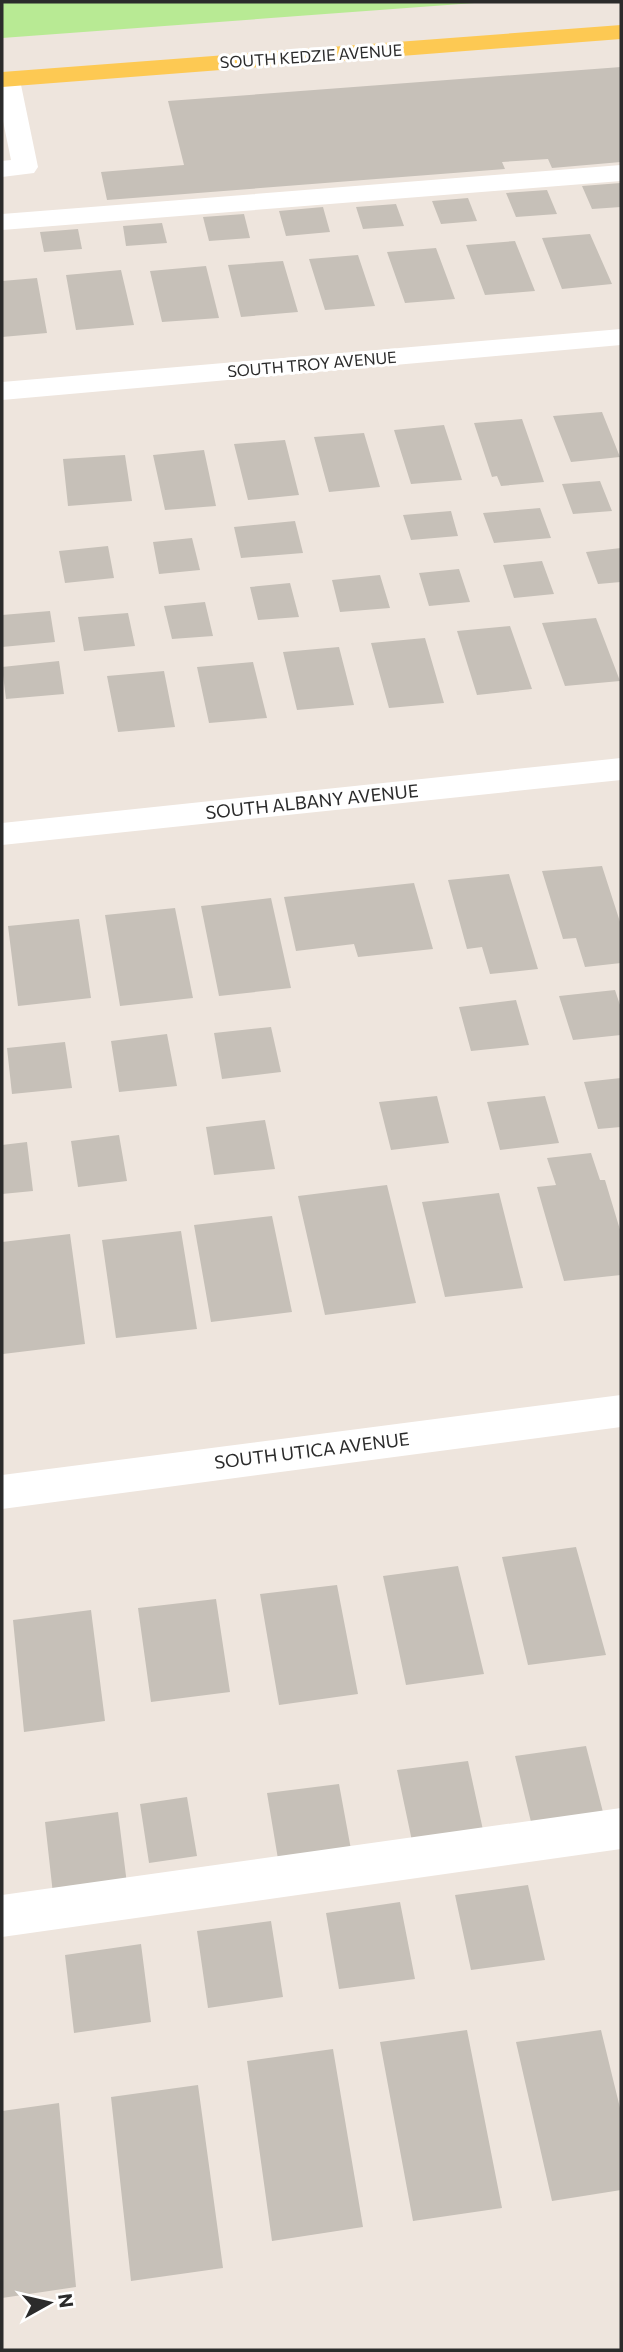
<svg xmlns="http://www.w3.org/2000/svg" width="623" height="2352" font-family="Commissioner,sans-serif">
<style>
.green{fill:#b8ea94}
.building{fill:#c6c0b8}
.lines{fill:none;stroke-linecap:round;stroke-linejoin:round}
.minor{fill:#fff;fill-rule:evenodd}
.major{fill:#fdc953;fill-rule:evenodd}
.labels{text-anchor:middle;stroke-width:6;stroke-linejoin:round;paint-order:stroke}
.far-street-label{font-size:16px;fill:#2b2b2b;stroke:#fff}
.street-label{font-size:18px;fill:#2b2b2b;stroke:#fff}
</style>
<rect width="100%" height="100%" fill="#eee5dd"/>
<path class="green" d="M2,2h486l-486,36z"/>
<path class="building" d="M621,67v95l-69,6 -4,-9 -46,3 3,7 -398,31 -6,-28 83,-7 -16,-64z
M621,183v24l-29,2 -10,-23z
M547,190l10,24 -41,3 -10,-24z
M468,198l9,23 -36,3 -9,-23z
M396,204l8,22 -41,3 -7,-22z
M323,207l7,25 -44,4 -7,-25z
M244,214l6,24 -41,3 -6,-24z
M162,223l5,20 -41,3 -3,-20z
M78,229l4,20 -38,3 -4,-20z
M590,234l22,50 -50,5 -20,-51z
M515,241l20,50 -50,4 -19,-50z
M436,248l19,51 -50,4 -18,-51z
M358,255l17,51 -50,4 -16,-51z
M283,261l15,51 -57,5 -13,-52z
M206,266l13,52 -57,4 -12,-51z
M121,270l13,55 -58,5 -10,-55z
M37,278l10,55 -45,4v-56z
M602,412l18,45 -49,5 -18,-46z
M522,419l22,63 -43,4 -4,-10 -5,1 -18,-54z
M444,425l18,55 -51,4 -17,-54z
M364,433l16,54 -51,5 -15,-55z
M285,440l14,55 -51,5 -14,-56z
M204,450l12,56 -51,4 -12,-55z
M125,455l7,46 -64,5 -5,-47z
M600,481l12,30 -39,3 -11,-30z
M540,508l11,30 -57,5 -11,-30z
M451,511l7,25 -47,4 -8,-25z
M295,521l8,32 -62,5 -7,-31z
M192,538l8,32 -41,4 -6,-32z
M108,546l6,32 -49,5 -6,-32z
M621,548v34l-23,2 -12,-32z
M542,561l12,33 -40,4 -11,-33z
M459,569l11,33 -41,4 -10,-33z
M380,575l10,33 -50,4 -8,-32z
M290,583l9,34 -41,3 -8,-33z
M205,602l8,34 -41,3 -8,-33z
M50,611l5,31 -53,5v-32z
M128,613l7,33 -51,5 -6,-34z
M596,618l24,63 -55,5 -23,-63z
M510,626l22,63 -55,6 -20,-64z
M425,638l19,65 -55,5 -18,-65z
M339,647l15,58 -57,5 -14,-58z
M59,661l5,33 -58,5 -4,-32z
M253,662l14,56 -58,5 -12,-56z
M164,671l11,56 -57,5 -11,-56z
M602,866l19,59v38l-36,4 -9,-29 -13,1 -21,-68z
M509,874l29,95 -48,5 -8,-27 -15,2 -19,-69z
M414,883l19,66 -75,8 -4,-13 -58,7 -12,-54z
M271,898l20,90 -72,8 -18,-90z
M175,908l18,90 -73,8 -15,-91z
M79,919l12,79 -73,8 -10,-80z
M615,990l6,18v27l-48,5 -14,-44z
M516,1000l13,45 -58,6 -12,-44z
M271,1027l10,45 -59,7 -8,-46z
M167,1034l10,52 -58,6 -8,-51z
M65,1042l7,46 -60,6 -5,-46z
M621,1078v49l-23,2 -14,-47z
M437,1096l12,47 -58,7 -12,-48z
M545,1096l14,47 -59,7 -13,-48z
M265,1120l10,49 -61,6 -8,-48z
M119,1135l8,46 -49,6 -7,-46z
M27,1142l6,49 -31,3v-49z
M591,1153l9,27h5l16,53v42l-57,6 -27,-94 19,-2 -9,-27z
M387,1185l29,118 -91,12 -27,-119z
M499,1193l24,95 -78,9 -23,-95z
M272,1216l20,96 -81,10 -17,-97z
M181,1231l16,98 -81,9 -14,-98z
M70,1234l15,110 -82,10 -1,-112z
M576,1547l30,108 -78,10 -26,-108z
M458,1566l26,108 -78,11 -23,-109z
M337,1585l21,109 -79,11 -19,-111z
M216,1599l14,93 -79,10 -13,-94z
M91,1610l14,111 -81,11 -11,-112z
M586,1746l18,70 -72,10 -17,-70z
M468,1761l15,69 -71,11 -15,-71z
M339,1784l13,71 -73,10 -12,-72z
M187,1797l10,59 -48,7 -9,-59z
M118,1812l9,72 -74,10 -8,-72z
M528,1885l17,75 -74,10 -16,-75z
M400,1902l15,77 -76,10 -13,-76z
M271,1921l12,76 -75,11 -11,-77z
M141,1944l10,78 -77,11 -9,-78z
M467,2030l35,178 -89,13 -33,-179z
M601,2030l20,82v78l-69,11 -36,-159z
M333,2049l30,178 -91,14 -25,-180z
M198,2085l25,183 -92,13 -20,-184z
M59,2103l17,184 -74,11v-187z"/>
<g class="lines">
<path class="minor" d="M7,72l9,3 4,5 18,87 -4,6 -32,4v-16l9,-1 -9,-44v-42z
M621,165v16l-619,49v-16z
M621,329v16l-619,55v-18z
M621,758v22l-619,65v-22z
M621,1395v32l-619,82v-34z
M621,1808v41l-619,88v-42z"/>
<path class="major" d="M621,25v14l-619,48v-15z"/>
</g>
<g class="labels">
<g class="far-street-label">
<text transform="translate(311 56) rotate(-4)" y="6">SOUTH KEDZIE AVENUE</text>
<text transform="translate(312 364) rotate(-5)" y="6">SOUTH TROY AVENUE</text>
</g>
<g class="street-label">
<text transform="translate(312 802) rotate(-6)" y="6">SOUTH ALBANY AVENUE</text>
<text transform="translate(312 1451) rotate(-7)" y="6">SOUTH UTICA AVENUE</text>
</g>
</g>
<rect width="623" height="2352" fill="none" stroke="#2b2b2b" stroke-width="7"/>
<g transform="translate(49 2303) rotate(82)" stroke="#ffffff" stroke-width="5" paint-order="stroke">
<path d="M0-5L12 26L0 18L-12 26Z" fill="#2b2b2b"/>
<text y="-10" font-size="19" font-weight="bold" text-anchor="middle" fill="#2b2b2b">N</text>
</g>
</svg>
